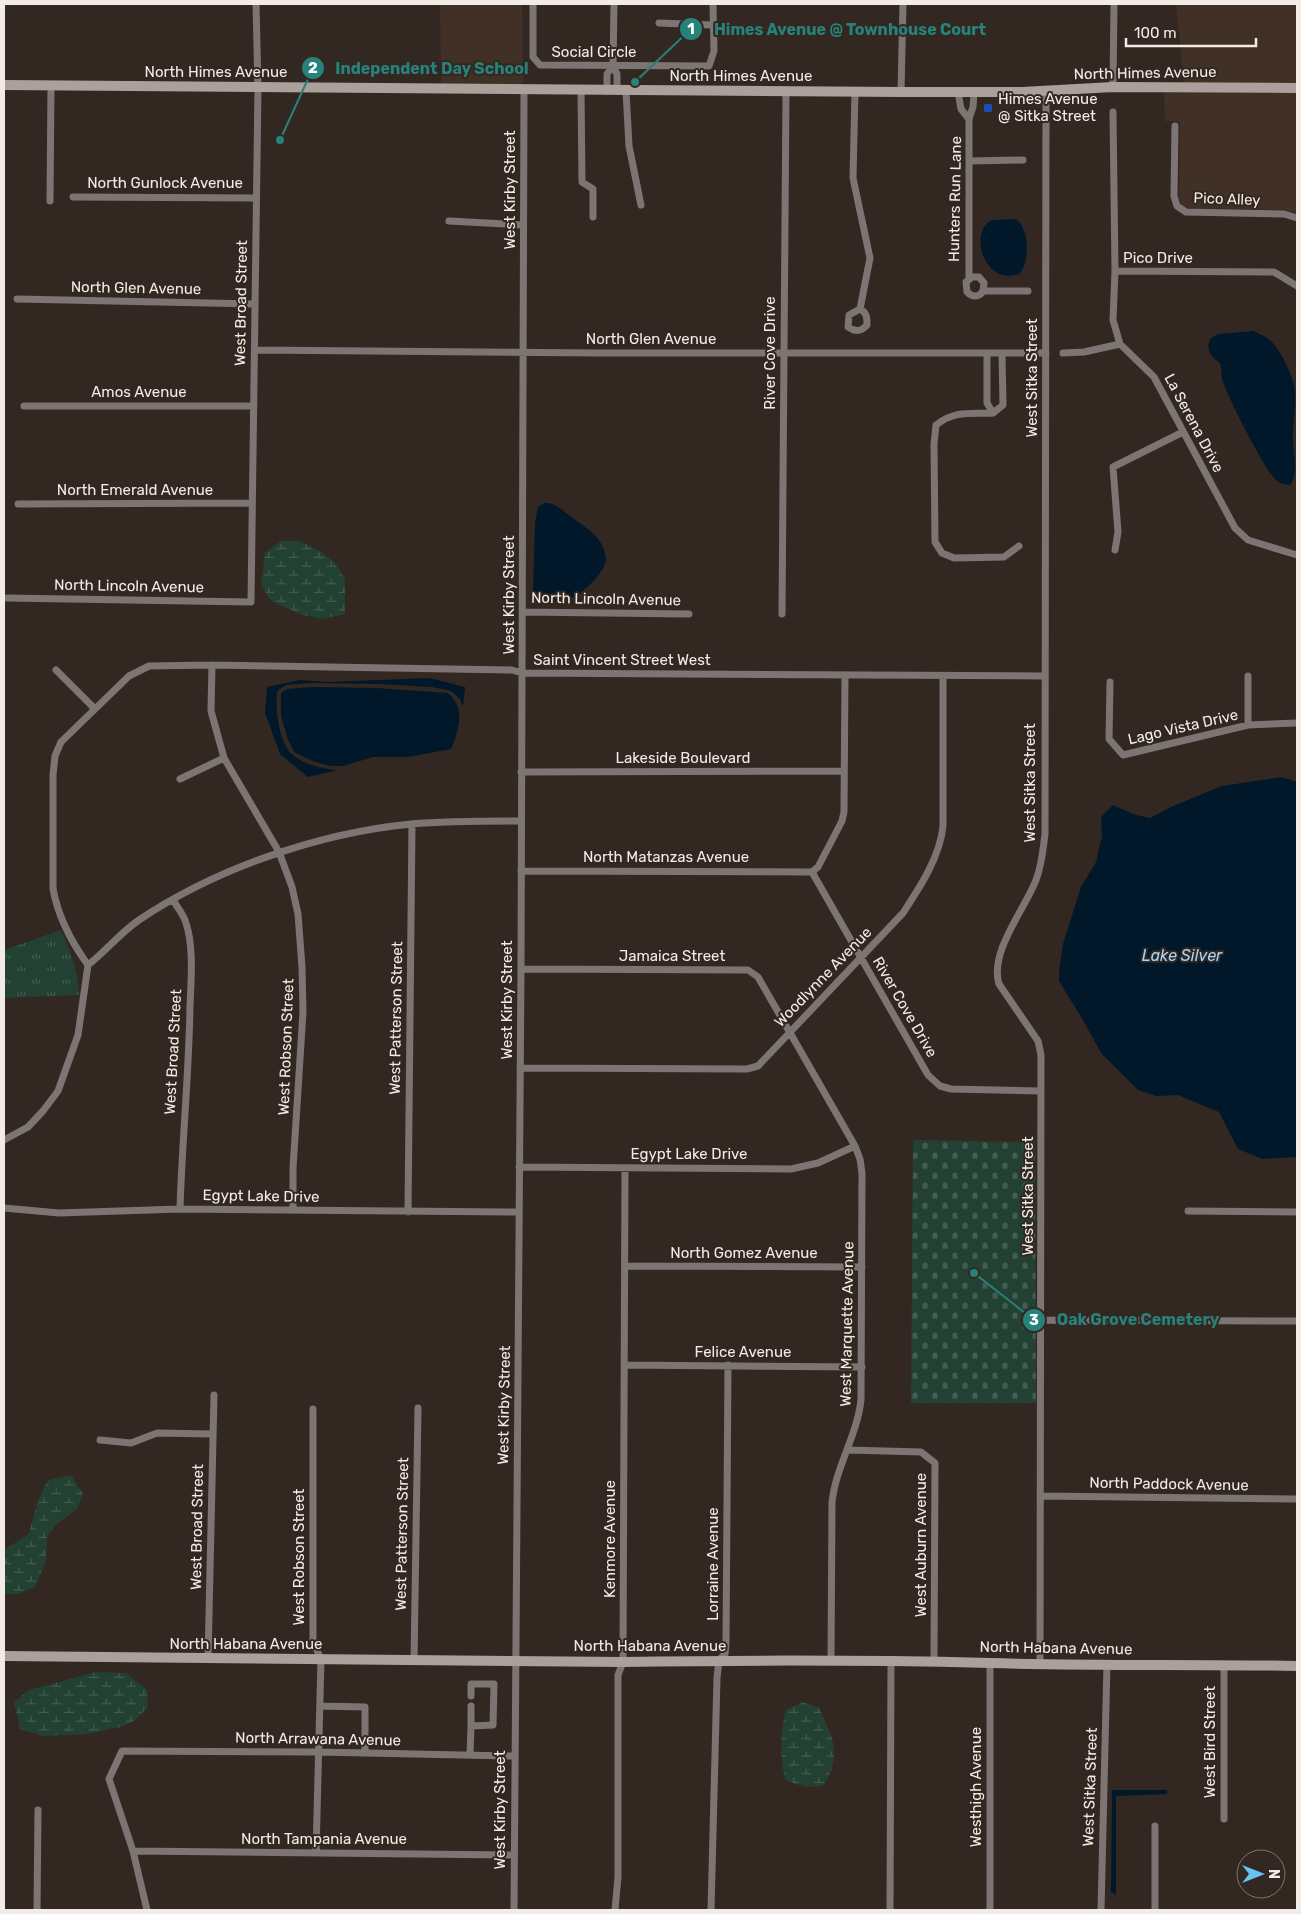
<svg xmlns="http://www.w3.org/2000/svg" width="1301" height="1914" font-family="Rubik,sans-serif">
<style>
.built{fill:#403025}
.wetland{fill:url(#wetland-marsh)}
.cemetery{fill:url(#cemetery-stones)}
.park{fill:url(#park-tufts)}
.water{fill:#001829}
.lines{fill:none;stroke-linecap:round;stroke-linejoin:round}
.street{stroke:#7d7574;stroke-width:7}
.secondary{stroke:#aca09d;stroke-width:10}
.transit-dot{fill:#1a4fb4;stroke:#332821;stroke-width:2}
.labels{text-anchor:middle;stroke-width:4;stroke-linejoin:round;paint-order:stroke}
.street-label{font-size:15px;fill:#f2ebe6;stroke:#332821}
.poi-label{font-size:15px;fill:#f2ebe6;stroke:#332821;text-anchor:start}
.water-label{font-size:16px;font-style:italic;fill:#a2d5fa;stroke:#332821}
.leader{fill:none;stroke:#26827a;stroke-width:2}
.callout-dot{fill:#26827a;stroke:#332821;stroke-width:2}
.mark-label{font-size:15px;text-anchor:middle;font-weight:bold;fill:#fff}
.callout-label{font-size:16px;text-anchor:middle;font-weight:bold;fill:#26827a;stroke:#332821;stroke-width:4;stroke-linejoin:round;paint-order:stroke}
</style>
<defs>
<pattern id="wetland-marsh" width="20" height="14" patternUnits="userSpaceOnUse" patternTransform="scale(1.25)"><rect width="20" height="14" fill="#234132"/><path d="M1 5h8M5 5V1M11 12h8M15 12V8" fill="none" stroke="#435d50"/></pattern>
<pattern id="cemetery-stones" width="16" height="16" patternUnits="userSpaceOnUse" patternTransform="scale(1.25)"><rect width="16" height="16" fill="#234132"/><path d="M2 7V4a2 2 0 0 1 4 0v3zM10 15v-3a2 2 0 0 1 4 0v3z" fill="#435d50"/></pattern>
<pattern id="park-tufts" width="24" height="20" patternUnits="userSpaceOnUse" patternTransform="scale(1.25)"><rect width="24" height="20" fill="#234132"/><path d="M3 7l-1-3M5 7V3M7 7l1-3M15 17l-1-3M17 17v-4M19 17l1-3" fill="none" stroke="#435d50"/></pattern>
</defs>
<rect width="100%" height="100%" fill="#332821"/>
<path class="built" d="M440,4h82l1,81h-82z
M1176,4h121v79h-113z
M1164,91l133,1v121l-13,-3 -97,-2 -6,-5 -2,-7 1,-74 -15,-1z"/>
<path class="wetland" d="M281,541h19l21,11 14,11 10,16v35l-23,5 -19,-4 -32,-14 -10,-16 4,-32z
M71,1475l12,19 -6,15 -22,16 -8,12 -1,24 -11,26 -17,7h-14v-44l25,-16 8,-31 11,-23z
M96,1672l30,1 21,17 1,17 -14,14 -13,6 -35,7 -43,2 -23,-7 -6,-27 15,-12z
M802,1702l17,6c14,28 23,48 5,77 -15,4 -24,1 -38,-5 -7,-18 -5,-51 0,-70z"/>
<path class="cemetery" d="M913,1140l122,2 1,261h-125z"/>
<path class="park" d="M61,930c10,22 17,41 18,65l-75,3v-48z"/>
<path class="water" d="M1016,219c14,10 14,44 3,55 -37,12 -50,-44 -27,-54z
M1253,331c6,3 12,5 17,9 10,9 24,37 25,51 1,15 -2,30 -2,46 0,12 6,39 -3,48 -4,0 -8,-1 -12,-3 -11,-7 -52,-88 -56,-103 -1,-5 0,-11 -2,-16 -8,-6 -16,-13 -9,-25l8,-4z
M544,503c11,-1 18,7 26,13 15,11 35,22 36,43 0,14 -29,40 -41,42 -10,1 -21,1 -31,-2l-1,-7 2,-70 3,-15z
M430,678l35,9 -2,20 -3,-8 -9,-8 -19,-4 -55,-3 -66,-1 -25,2 -9,6c-2,16 2,54 16,64 12,10 30,14 45,15l-30,7 -28,-23 -15,-41 2,-26 33,-7 28,2z
M312,687l65,1 71,5c18,16 11,36 3,56l-43,8h-35l-30,9h-13l-18,-5 -18,-9 -6,-12 -7,-24v-23l6,-4z
M1282,777l15,5v375l-35,2 -24,-10 -19,-37 -41,-17 -22,1 -18,-6 -37,-37 -18,-33 -24,-39v-10l4,-27 18,-57 15,-25 6,-26 -1,-19 12,-12 23,10 14,3 23,-12 49,-20z
M1112,1790h55v4l-51,2v99l-5,-3z"/>
<g class="lines">
<path class="street" d="M533,4v53l7,8 169,1 5,-15 -1,-47
M614,4l-1,62 4,8v17
M659,23l54,2
M1113,87l1,-83
M581,91l1,91 11,7v28
M607,91v-17l6,-8
M626,91l3,55 12,59
M855,92l-2,86 17,80 -10,51c7,4 7,8 7,16 -6,7 -12,7 -19,2l1,-12 11,-6
M901,92l2,-88
M958,92l3,17 8,10
M1113,112l2,159 159,1 23,14
M1175,126l-1,70 3,10 9,6 98,2 13,4
M970,161l53,-1
M73,197l183,1
M50,201l1,-115
M449,221l74,4
M1115,271l-2,49 7,24 34,33 81,151 13,12 49,15
M969,279v-160l4,-12 1,-15
M983,291l1,-8 -5,-6h-7l-6,5 1,10c5,5 12,6 16,-1h45
M17,299l238,5
M255,350l346,3h445
M987,353v50l6,10 10,-8 -1,-51
M1063,353l21,-1 36,-8
M24,406h230
M993,413c-23,1 -38,-3 -57,12l-2,19 1,98 7,11 12,5 50,-1 15,-11
M18,504l234,-1
M1115,550l3,-18 -5,-65 70,-35
M7,598l244,4 7,-514 -2,-84
M522,612l167,2
M782,614l4,-523
M212,665l-1,46 13,47 55,94 13,35 6,27 4,53 1,45 -10,156v42
M56,670l39,39
M845,675l-1,137 -2,9 -24,46 -6,5 116,203 12,11 11,3 90,2
M1248,676v49
M1110,682l-1,57 14,16 125,-30 49,-2
M521,772l323,-1
M180,779l44,-21
M521,871l291,1
M173,900c4,7 11,15 13,23 8,24 5,58 4,83 -1,68 -8,135 -10,203
M88,965c18,-14 32,-32 51,-45 78,-52 180,-87 272,-96 37,-3 74,-3 110,-3
M521,969l227,1 10,7 97,169 5,13 2,14 -1,227c-4,36 -25,66 -29,102l-1,159
M520,1068l227,1 11,-3 145,-153c17,-26 37,-56 40,-87v-150
M4,1140l24,-13 15,-16 15,-20 20,-56 10,-70c-16,-22 -30,-49 -35,-76v-114l2,-19 6,-14 68,-66 20,-10 63,-1 300,5 10,3 522,3
M519,1167l272,2 27,-6 37,-17
M4,1208l55,5 121,-4 339,3
M1188,1211l109,1
M408,1212l4,-388
M625,1266l237,1
M1041,1320l256,1
M624,1365l238,2
M313,1409v233l8,17 -5,194
M100,1440l31,3 26,-10 55,1
M847,1450l74,2 14,11 -1,198
M1040,1496l257,3
M208,1659l6,-264
M414,1661l4,-253
M1040,1663l1,-608 -3,-14 -39,-57c-10,-32 26,-75 37,-104 6,-15 7,-31 9,-46l1,-743
M1224,1665v154
M320,1706l45,1v46
M471,1706v20
M470,1755l1,-29 22,-1 1,-41h-23v12
M133,1851l381,4
M37,1910l1,-100
M147,1910l-14,-59 -24,-72 13,-28 196,1 196,4
M514,1910l7,-941 3,-879
M615,1910l3,-33v-202l5,-13 2,-494
M711,1910l6,-232 2,-18 6,-6 1,-11 2,-278
M890,1910l1,-248
M990,1910v-247
M1101,1910l6,-246
M1155,1910v-84"/>
<path class="secondary" d="M4,85l897,7h121l91,-5 184,1
M4,1656l619,6c122,-2 245,-2 367,1 103,3 205,1 307,3"/>
</g>
<rect class="transit-dot" x="983" y="103" width="10" height="10" rx="2.5"/>
<g class="labels">
<g class="street-label">
<text x="594" y="57">Social Circle</text>
<text x="216" y="77">North Himes Avenue</text>
<text transform="translate(1145 73) rotate(-1)" y="5">North Himes Avenue</text>
<text x="741" y="81">North Himes Avenue</text>
<text x="165" y="188">North Gunlock Avenue</text>
<text transform="translate(510 190) rotate(-90)" y="5">West Kirby Street</text>
<text transform="translate(955 199) rotate(-89)" y="5">Hunters Run Lane</text>
<text transform="translate(1227 199) rotate(2)" y="5">Pico Alley</text>
<text x="1158" y="263">Pico Drive</text>
<text transform="translate(136 288) rotate(1)" y="5">North Glen Avenue</text>
<text transform="translate(241 303) rotate(-89)" y="5">West Broad Street</text>
<text x="651" y="344">North Glen Avenue</text>
<text transform="translate(770 353) rotate(-90)" y="5">River Cove Drive</text>
<text transform="translate(1032 378) rotate(-90)" y="5">West Sitka Street</text>
<text x="139" y="397">Amos Avenue</text>
<text transform="translate(1194 423) rotate(62)" y="5">La Serena Drive</text>
<text x="135" y="495">North Emerald Avenue</text>
<text transform="translate(129 586) rotate(1)" y="5">North Lincoln Avenue</text>
<text transform="translate(509 595) rotate(-90)" y="5">West Kirby Street</text>
<text transform="translate(606 599) rotate(1)" y="5">North Lincoln Avenue</text>
<text x="622" y="665">Saint Vincent Street West</text>
<text transform="translate(1183 727) rotate(-13)" y="5">Lago Vista Drive</text>
<text x="683" y="763">Lakeside Boulevard</text>
<text transform="translate(1030 783) rotate(-90)" y="5">West Sitka Street</text>
<text x="666" y="862">North Matanzas Avenue</text>
<text x="672" y="961">Jamaica Street</text>
<text transform="translate(823 977) rotate(-46)" y="5">Woodlynne Avenue</text>
<text transform="translate(507 1000) rotate(-90)" y="5">West Kirby Street</text>
<text transform="translate(905 1007) rotate(60)" y="5">River Cove Drive</text>
<text transform="translate(396 1018) rotate(-89)" y="5">West Patterson Street</text>
<text transform="translate(286 1047) rotate(-88)" y="5">West Robson Street</text>
<text transform="translate(173 1052) rotate(-87)" y="5">West Broad Street</text>
<text x="689" y="1159">Egypt Lake Drive</text>
<text transform="translate(261 1196) rotate(1)" y="5">Egypt Lake Drive</text>
<text transform="translate(1028 1196) rotate(-90)" y="5">West Sitka Street</text>
<text x="744" y="1258">North Gomez Avenue</text>
<text transform="translate(847 1324) rotate(-89)" y="5">West Marquette Avenue</text>
<text x="743" y="1357">Felice Avenue</text>
<text transform="translate(504 1405) rotate(-89)" y="5">West Kirby Street</text>
<text transform="translate(1169 1484) rotate(1)" y="5">North Paddock Avenue</text>
<text transform="translate(197 1527) rotate(-89)" y="5">West Broad Street</text>
<text transform="translate(402 1534) rotate(-89)" y="5">West Patterson Street</text>
<text transform="translate(610 1539) rotate(-90)" y="5">Kenmore Avenue</text>
<text transform="translate(921 1545) rotate(-90)" y="5">West Auburn Avenue</text>
<text transform="translate(299 1557) rotate(-90)" y="5">West Robson Street</text>
<text transform="translate(713 1564) rotate(-90)" y="5">Lorraine Avenue</text>
<text x="246" y="1649">North Habana Avenue</text>
<text x="650" y="1651">North Habana Avenue</text>
<text transform="translate(1056 1648) rotate(1)" y="5">North Habana Avenue</text>
<text transform="translate(318 1739) rotate(1)" y="5">North Arrawana Avenue</text>
<text transform="translate(1210 1742) rotate(-90)" y="5">West Bird Street</text>
<text transform="translate(976 1787) rotate(-90)" y="5">Westhigh Avenue</text>
<text transform="translate(1090 1787) rotate(-88)" y="5">West Sitka Street</text>
<text transform="translate(500 1810) rotate(-90)" y="5">West Kirby Street</text>
<text x="324" y="1844">North Tampania Avenue</text>
</g>
<g class="poi-label">
<text x="998" y="104">Himes Avenue<tspan x="998" dy="17">@ Sitka Street</tspan></text>
</g>
<g class="water-label">
<text x="1182" y="961">Lake Silver</text>
</g>
</g>
<path class="leader" d="M635 82L691 29M280 140L313 68M974 1273L1034 1320"/>
<g class="callout-dot">
<circle cx="635" cy="82" r="5"/>
<circle cx="280" cy="140" r="5"/>
<circle cx="974" cy="1273" r="5"/>
<circle cx="691" cy="29" r="12"/>
<circle cx="313" cy="68" r="12"/>
<circle cx="1034" cy="1320" r="12"/>
</g>
<g class="mark-label">
<text x="691" y="34">1</text>
<text x="313" y="73">2</text>
<text x="1034" y="1325">3</text>
</g>
<g class="callout-label">
<text x="850" y="35">Himes Avenue @ Townhouse Court</text>
<text x="432" y="74">Independent Day School</text>
<text x="1138" y="1325">Oak Grove Cemetery</text>
</g>
<rect width="1301" height="1914" fill="none" stroke="#f2ebe6" stroke-width="10"/>
<g transform="translate(1261 1874) rotate(90)"><circle r="24" fill="#332821" stroke="#7f7670"/>
<path d="M0-4L9 19L0 12L-9 19Z" fill="#68c4f0"/>
<text y="-8" font-size="14" font-weight="bold" text-anchor="middle" fill="#f2ebe6">N</text>
</g>
<path d="M1126 38v8h130v-8" fill="none" stroke="#f2ebe6" stroke-width="2.5"/>
<text x="1134" y="38" font-size="15" fill="#f2ebe6" stroke="#332821" stroke-width="4" paint-order="stroke">100 m</text>
</svg>
